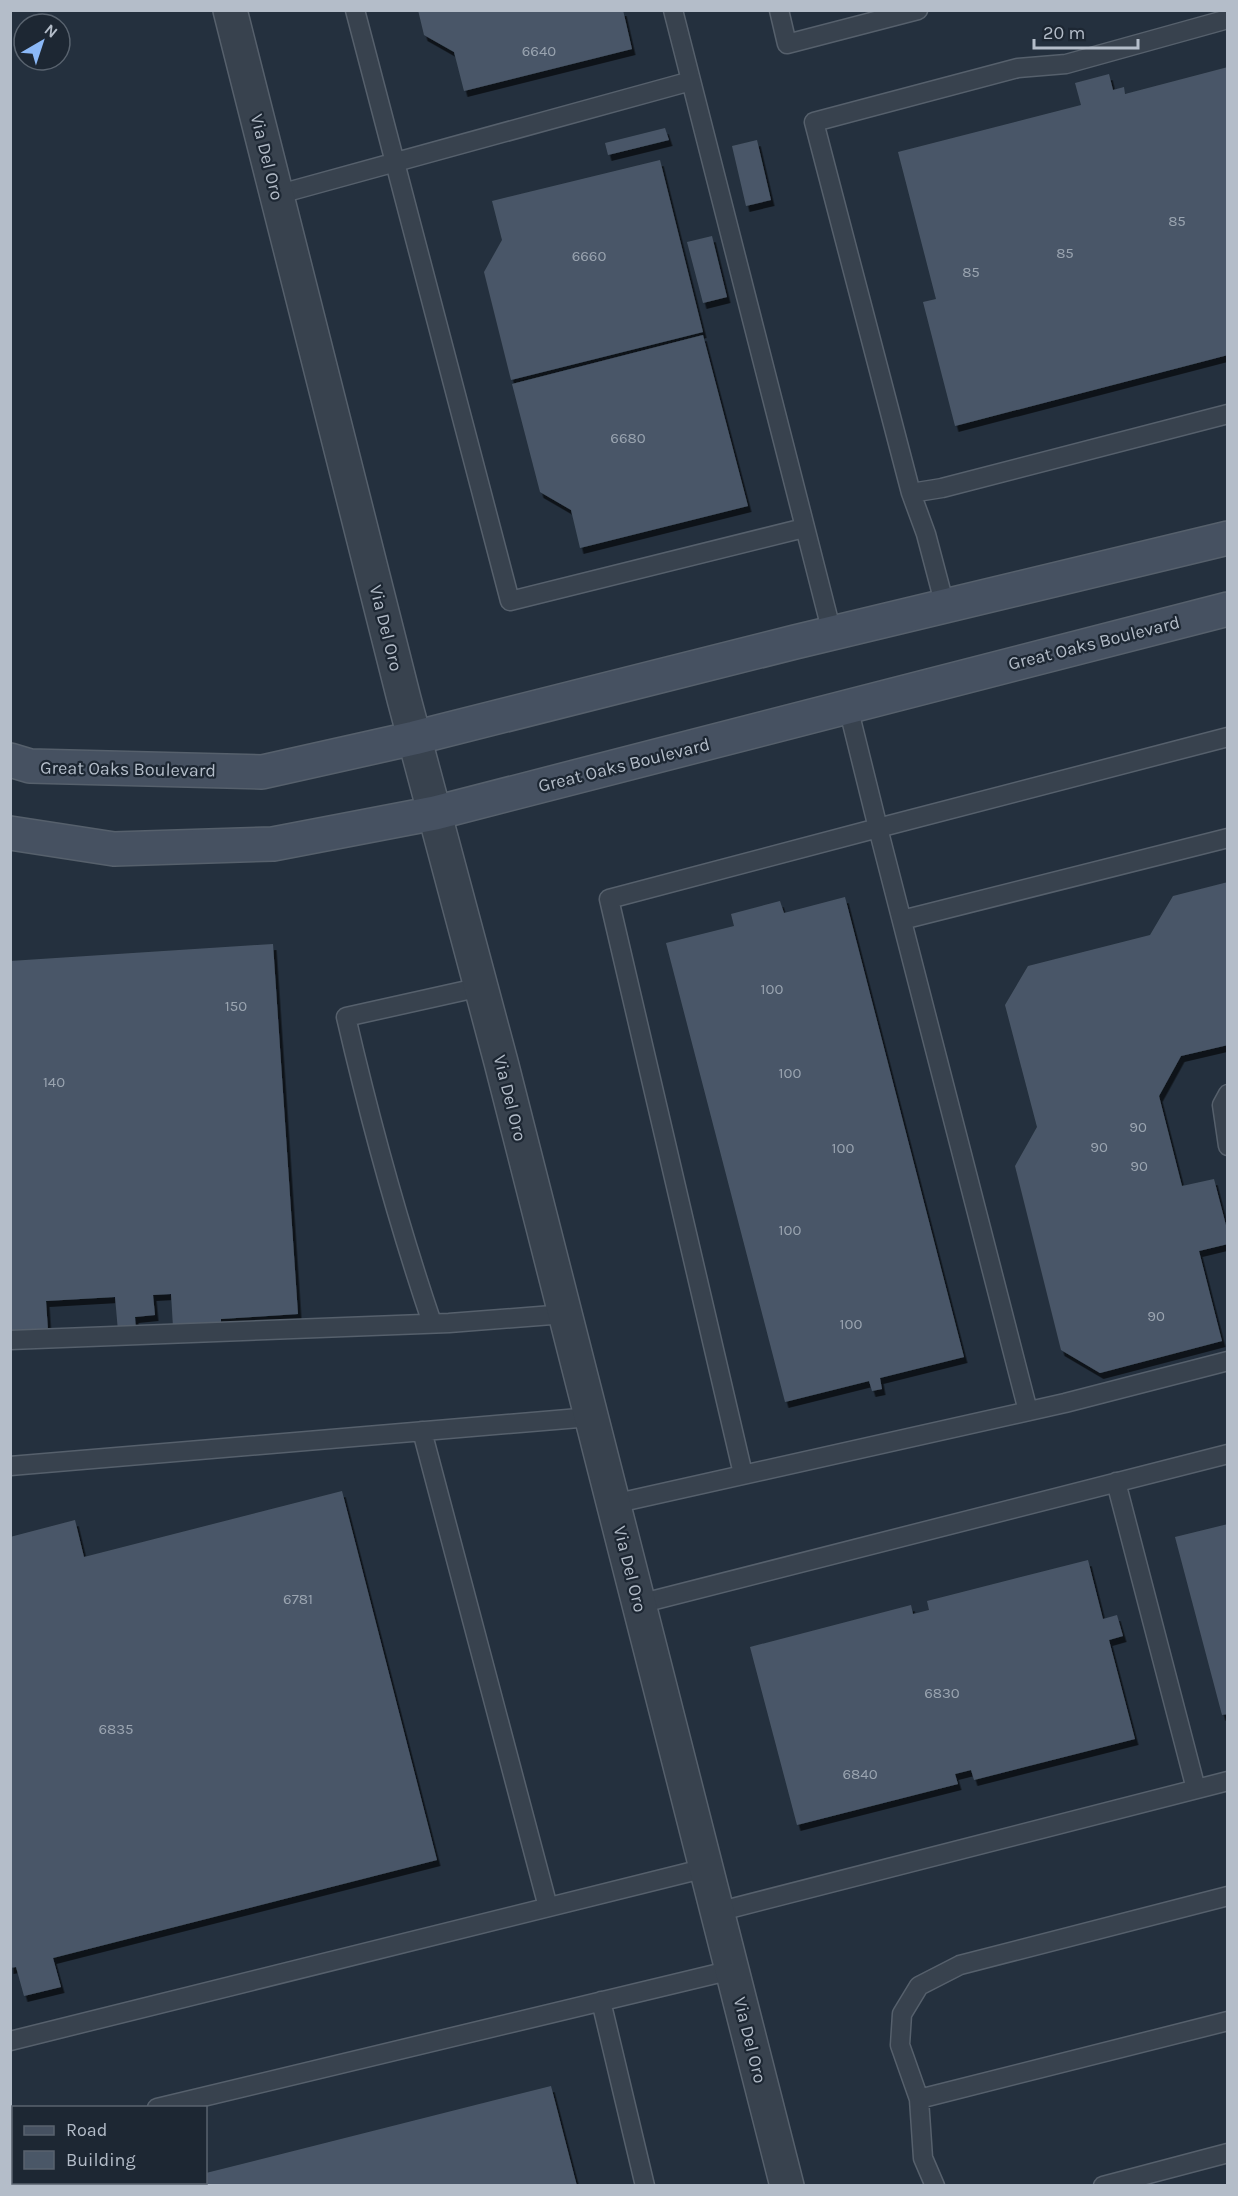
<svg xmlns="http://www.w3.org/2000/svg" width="1238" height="2196" font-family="Karla,sans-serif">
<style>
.building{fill:#4a5767;filter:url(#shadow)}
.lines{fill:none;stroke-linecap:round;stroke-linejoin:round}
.service-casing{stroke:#56606c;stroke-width:21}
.tertiary-casing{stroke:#56606c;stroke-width:36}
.secondary-casing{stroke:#56606c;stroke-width:36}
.service{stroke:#38424e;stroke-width:18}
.tertiary{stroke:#38424e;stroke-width:33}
.secondary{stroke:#465161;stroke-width:33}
.labels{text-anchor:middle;stroke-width:4.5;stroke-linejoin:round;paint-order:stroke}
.number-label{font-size:15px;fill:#9aa4b0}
.street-label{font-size:18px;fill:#b4bdc9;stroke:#1d2733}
</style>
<defs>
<filter id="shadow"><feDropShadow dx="3.5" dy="6" stdDeviation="0" flood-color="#0009"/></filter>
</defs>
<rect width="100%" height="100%" fill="#24303e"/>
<path class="building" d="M418,10h205l9,39 -168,42 -10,-39 -30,-17z
M1228,67v288l-273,71 -32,-124 13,-3 -38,-147 183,-47 -6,-22 34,-9 4,16 11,-3 1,7z
M665,128l4,12 -61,15 -3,-12z
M757,140l14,60 -25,6 -14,-60z
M660,160l43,172 -192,48 -27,-108 18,-32 -10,-39z
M712,236l15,61 -24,6 -16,-61z
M703,335l45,171 -168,42 -9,-38 -31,-18 -28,-108z
M1228,882v163l-47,11 -22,40 23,90 32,-7 14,54v11l-29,7 23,90 -122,32 -39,-23 -46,-184 22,-39 -32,-122 23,-39 122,-31 23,-39z
M845,897l119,460 -84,21 2,11 -10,2 -3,-10 -84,21 -119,-459 68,-17 -3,-12 49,-13 4,12z
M273,944l25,370 -77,5v5l-48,3 -2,-33 -18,1 2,20 -20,2 1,13 -18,1 -3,-34 -69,4 2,29 -38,2v-371z
M342,1491l95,369 -384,98 8,29 -37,9 -8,-29 -6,1v-431l65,-17 9,37z
M1228,1524v190l-6,1 -47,-178z
M1088,1560l15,59 14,-4 6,21 -14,4 26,99 -161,41 -3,-10 -16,4 3,10 -161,41 -47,-178 161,-42 2,9 16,-4 -2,-9z
M551,2086l26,100h-376l-1,-4h6v-9z"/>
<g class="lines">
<g class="service-casing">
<path id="service" d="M355,10l155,591 294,-73
M673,10l159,623
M779,10l8,34 131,-34
M1228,19l-162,45 -48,4 -204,54 97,371 31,-5 286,-74
M276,195l415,-114
M911,493l15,41 19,72
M848,707l30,121 350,-91
M902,920l326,-82
M1228,1094l-6,11 6,41
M432,1323c-34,-100 -62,-203 -86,-306l135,-30
M10,1340l439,-17 116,-9
M422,1431l126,476
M10,1466l581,-49
M743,1474l-134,-575 269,-71 150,583
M1116,1482l80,307
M613,1504l452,-101 163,-42
M639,1604l589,-150
M717,1912l511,-131
M601,2001l44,185
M10,2041l696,-173
M919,2099l309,-78
M157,2108l575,-138
M10,2143l4,2
M33,2182l1,4
M134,2182v4
M935,2186l-12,-28 -4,-59 -19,-54 2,-31 17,-28 41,-21 268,-69
M1103,2186l125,-33"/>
</g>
<g class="tertiary-casing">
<path id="tertiary" d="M230,10l174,689 97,363 286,1124"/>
</g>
<g class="secondary-casing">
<path id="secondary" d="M10,760l20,6 232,6 152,-34 381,-96 433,-104
M10,833l104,16 159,-5 162,-31 793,-204"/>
</g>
<use href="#service" class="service"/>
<use href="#tertiary" class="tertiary"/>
<use href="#secondary" class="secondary"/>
</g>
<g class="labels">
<g class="number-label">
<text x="539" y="56">6640</text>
<text x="1177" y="226">85</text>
<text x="1065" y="258">85</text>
<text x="589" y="261">6660</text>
<text x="971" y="277">85</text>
<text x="628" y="443">6680</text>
<text x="772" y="994">100</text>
<text x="236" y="1011">150</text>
<text x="790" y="1078">100</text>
<text x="54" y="1087">140</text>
<text x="1138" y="1132">90</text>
<text x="1099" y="1152">90</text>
<text x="843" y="1153">100</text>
<text x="1139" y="1171">90</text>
<text x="790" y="1235">100</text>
<text x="1156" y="1321">90</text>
<text x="851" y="1329">100</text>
<text x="298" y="1604">6781</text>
<text x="942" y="1698">6830</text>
<text x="116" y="1734">6835</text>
<text x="860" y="1779">6840</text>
</g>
<g class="street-label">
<text transform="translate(267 157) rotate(76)" y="6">Via Del Oro</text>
<text transform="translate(386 628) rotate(76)" y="6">Via Del Oro</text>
<text transform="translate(1094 643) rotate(-14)" y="6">Great Oaks Boulevard</text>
<text transform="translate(624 765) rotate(-14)" y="6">Great Oaks Boulevard</text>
<text transform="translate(128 769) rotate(1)" y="6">Great Oaks Boulevard</text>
<text transform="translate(510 1098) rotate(76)" y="6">Via Del Oro</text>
<text transform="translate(630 1569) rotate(76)" y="6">Via Del Oro</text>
<text transform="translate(750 2040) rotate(76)" y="6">Via Del Oro</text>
</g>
</g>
<rect width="1238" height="2196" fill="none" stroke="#b4bdc9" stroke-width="24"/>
<rect x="12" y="2106" width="195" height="78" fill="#1d2733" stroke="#59636f" stroke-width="1.5"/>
<rect x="24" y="2126" width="30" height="9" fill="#465161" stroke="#59636f" stroke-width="1.5"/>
<text x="66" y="2136" font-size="18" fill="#b4bdc9">Road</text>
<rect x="24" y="2151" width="30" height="18" fill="#4a5767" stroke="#59636f" stroke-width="1.5"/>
<text x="66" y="2166" font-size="18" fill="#b4bdc9">Building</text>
<g transform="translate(42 42) rotate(39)"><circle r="28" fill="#1d2733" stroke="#59636f" stroke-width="1.5"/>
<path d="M0-4.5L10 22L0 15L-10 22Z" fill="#8bb8f7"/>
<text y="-9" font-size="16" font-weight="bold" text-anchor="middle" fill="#b4bdc9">N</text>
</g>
<path d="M1034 39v9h104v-9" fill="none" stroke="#b4bdc9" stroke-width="3"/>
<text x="1043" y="39" font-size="18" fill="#b4bdc9" stroke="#1d2733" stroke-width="4.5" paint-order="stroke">20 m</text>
</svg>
